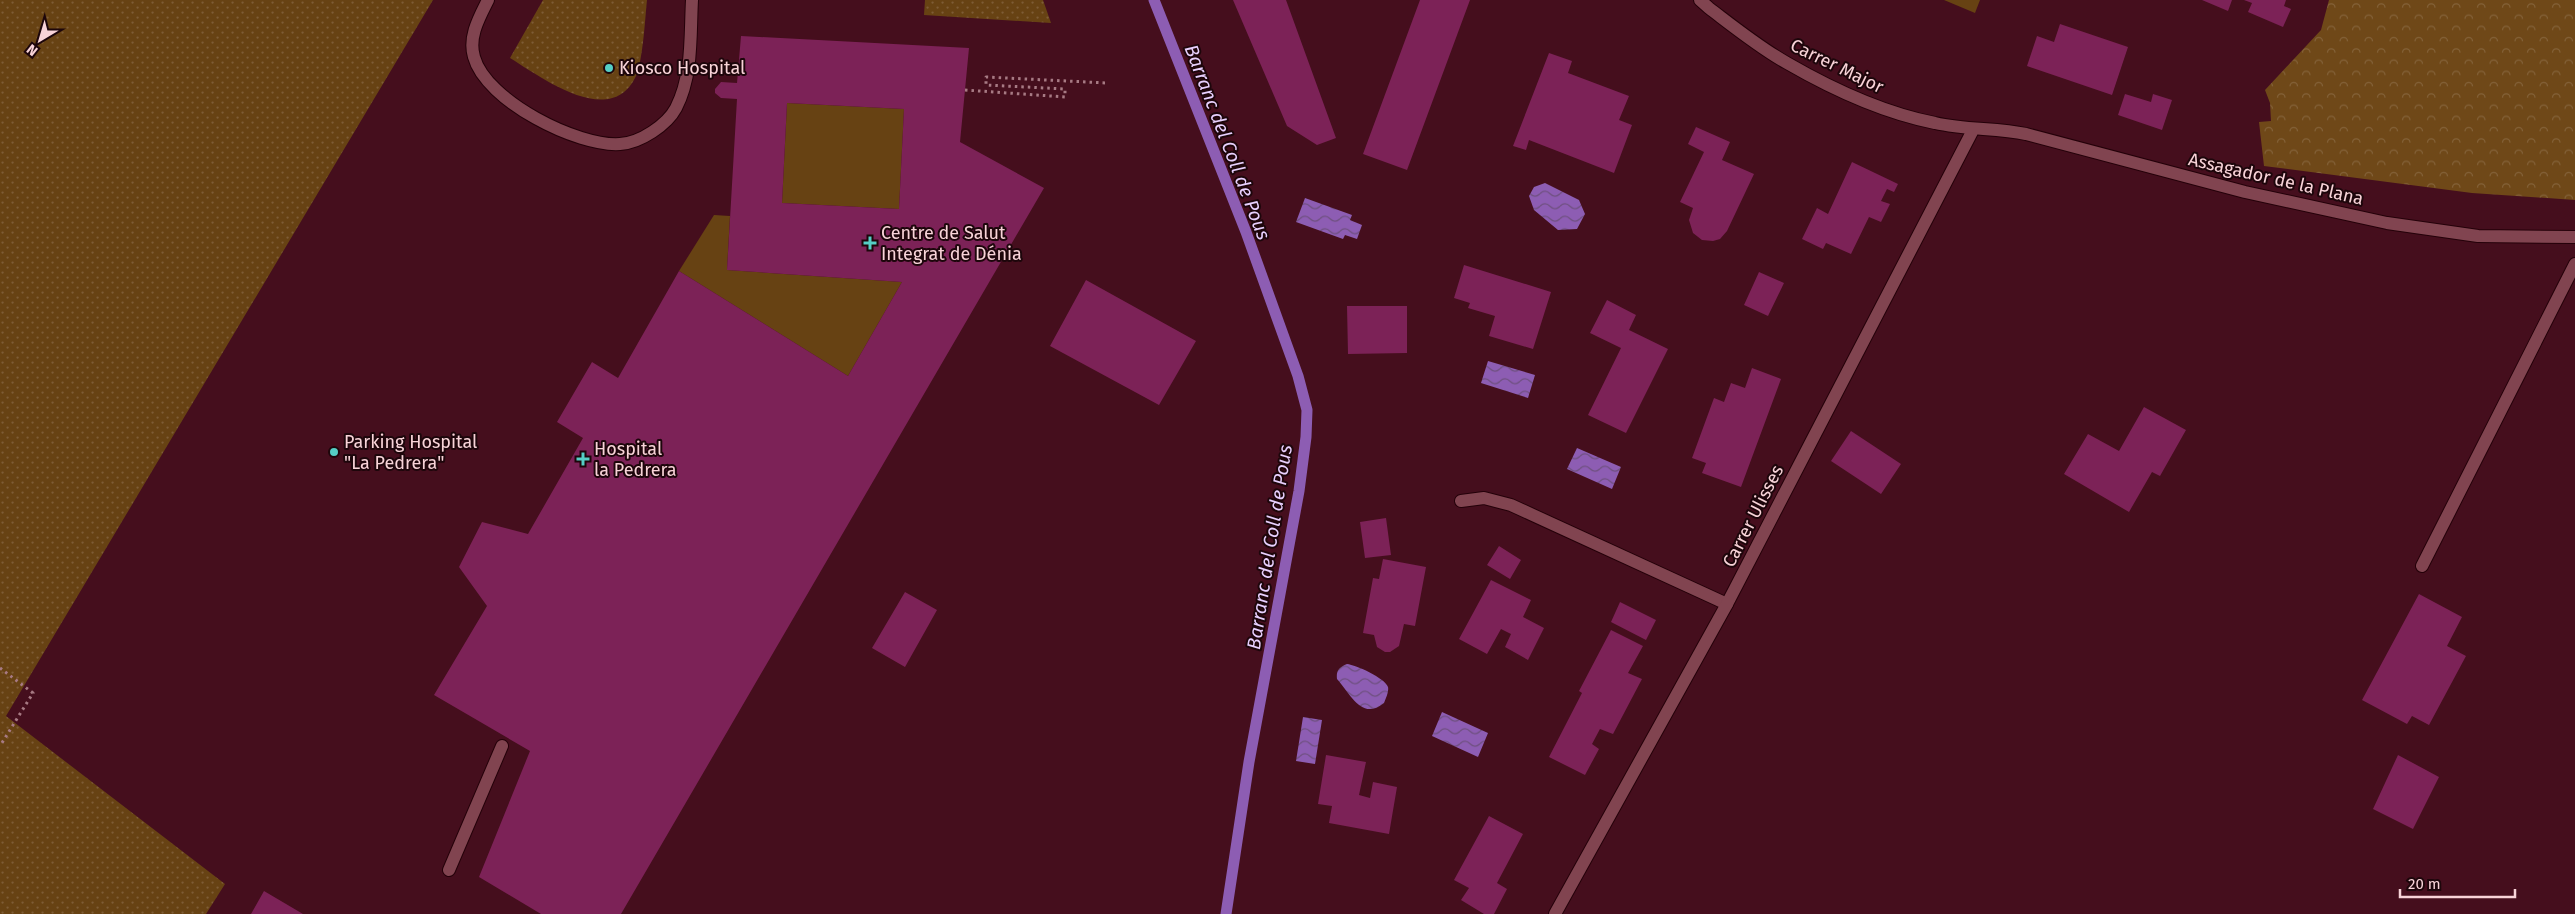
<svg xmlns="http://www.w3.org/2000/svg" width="2575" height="914" font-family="'Fira Sans',sans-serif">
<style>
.grass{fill:url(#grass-dots)}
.forest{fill:url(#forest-crowns)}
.garden{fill:#674213}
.water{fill:url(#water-waves)}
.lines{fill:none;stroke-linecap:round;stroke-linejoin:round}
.stream{stroke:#8d5db3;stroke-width:11}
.building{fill:#7c2257;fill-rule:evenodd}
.service-casing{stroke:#240009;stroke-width:14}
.minor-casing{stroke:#240009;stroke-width:14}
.path{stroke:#a77a84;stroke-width:3;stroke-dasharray:2.5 4;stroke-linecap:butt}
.service{stroke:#814450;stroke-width:12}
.minor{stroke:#814450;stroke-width:12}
.poi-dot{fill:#55cec5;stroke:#1d060b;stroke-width:2}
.labels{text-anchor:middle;stroke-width:4;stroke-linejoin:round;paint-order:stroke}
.street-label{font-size:18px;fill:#f8d3d8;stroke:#1d060b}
.poi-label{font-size:18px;fill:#f8d3d8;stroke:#1d060b;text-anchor:start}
.water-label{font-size:19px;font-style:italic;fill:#e8d0fe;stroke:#1d060b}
</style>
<defs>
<pattern id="grass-dots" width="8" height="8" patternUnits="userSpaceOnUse" patternTransform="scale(1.25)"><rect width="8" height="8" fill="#674213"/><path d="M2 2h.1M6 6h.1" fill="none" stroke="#7e5c35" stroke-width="1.8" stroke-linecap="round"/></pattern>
<pattern id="forest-crowns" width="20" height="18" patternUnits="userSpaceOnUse" patternTransform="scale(1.25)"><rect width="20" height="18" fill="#6f4818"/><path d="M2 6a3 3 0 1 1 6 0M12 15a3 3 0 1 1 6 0" fill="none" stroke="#846239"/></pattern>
<pattern id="water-waves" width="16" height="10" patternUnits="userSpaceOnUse" patternTransform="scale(1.25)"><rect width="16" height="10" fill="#8d5db3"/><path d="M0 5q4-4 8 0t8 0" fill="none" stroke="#6f5080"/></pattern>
</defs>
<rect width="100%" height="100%" fill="#450e1d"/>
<path class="grass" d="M0,0h433l-427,716 219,168 -19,30h-206z
M543,0h104c-2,19 -4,60 -11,76 -25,54 -95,1 -126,-18z
M925,0h118l8,23 -127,-8z"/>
<path class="forest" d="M2329,0h246v200l-103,-7 -208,-27 -5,-44 12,-1 -1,-18 -5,-13 56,-60z"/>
<path class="garden" d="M1944,0h36l-5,13z
M787,103l117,6 -5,100 -117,-6z
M714,215l16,1 -3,54 175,12 -54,94 -169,-105z"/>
<path class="water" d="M1545,183l34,17 6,14 -8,15 -19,1 -24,-20 -5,-14 5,-9z
M1305,198l47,17 -2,5 12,5 -5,14 -12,-4 -2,4 -47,-17z
M1488,361l47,14 -7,23 -47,-15z
M1577,448l44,19 -9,22 -45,-20z
M1347,664c9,1 38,14 41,23 1,5 -2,11 -4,16 -22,18 -33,-8 -47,-24 -1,-8 2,-12 10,-15z
M1442,712l46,21 -10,24 -46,-21z
M1303,717l19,3 -7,44 -19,-3z"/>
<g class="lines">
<path class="stream" d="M1154,0l92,232 52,144 9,34 -1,27 -7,54 -50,271 -23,152"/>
</g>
<path class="building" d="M1233,0h53l50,138 -19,7 -30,-19z
M1420,0h50l-63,170 -44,-16z
M2202,0h30l-4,11z
M2244,0h42l-2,6 7,3 -8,18 -35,-15 4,-9z
M2060,24l68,23 -16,48 -85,-29 10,-30 17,6z
M741,36l228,12 -9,94 84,46 -423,726h-80l-62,-37 51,-126 -96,-56 53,-89 -28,-39 23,-45 46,12 55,-96 -26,-16 35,-60 26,16 61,-107 169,105 54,-94 -175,-12 10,-171 -16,-1 -6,-5v-4l6,-7 16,1zM787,103l117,6 -5,100 -117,-6z
M1549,53l23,8 -4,12 61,23 -10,24 13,5 -18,48 -85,-33 -3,10 -13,-4z
M2125,94l26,8 2,-8 19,6 -10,30 -44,-15z
M1696,127l34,15 -8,18 32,14 -27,57 -7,8 -7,2 -11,-1 -9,-7 -4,-13 4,-12 -13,-6 24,-50 -16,-8z
M1852,162l46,22 -4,8 -7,-3 -6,12 9,3 -9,18 -12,-5 -18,37 -25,-11 -3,6 -21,-10 15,-31 11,6z
M1464,265l87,27 -18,57 -44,-13 6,-20 -27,-8 2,-5 -16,-5z
M1759,272l25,11 -16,33 -24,-11z
M1086,280l110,61 -37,64 -109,-59z
M1607,300l29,15 -7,15 39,19 -42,84 -38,-18 33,-67 -31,-15z
M1347,306h60v47l-59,1z
M1752,368l29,11 -40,108 -39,-14 4,-10 -14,-5 22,-60 10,4 7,-19 14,5z
M2144,407l42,23 -26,46 -8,-4 -23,40 -65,-38 24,-40 31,17z
M1851,431l50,33 -20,30 -50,-33z
M1386,518l5,37 -26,3 -5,-36z
M1499,546l22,14 -11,19 -23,-14z
M1383,559l43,8 -11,59 -11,-2 -5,22 -9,6h-5l-8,-5 -3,-12 -11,-2 10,-55 6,1z
M1491,580l40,20 -8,17 21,11 -16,32 -23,-13 6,-13 -10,-5 -14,25 -28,-15z
M905,592l32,18 -32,57 -33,-19z
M2419,594l43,23 -15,29 19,10 -37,69 -17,-9 -5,8 -45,-24z
M1620,602l36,18 -10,20 -35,-18z
M1611,630l32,16 -15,27 14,6 -29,55 -13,-5 -8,15 7,5 -14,26 -36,-18 33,-64 -3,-2z
M1326,755l40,7 -7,33 11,3 3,-16 24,5 -8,47 -60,-11 3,-17 -14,-2z
M2398,755l41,22 -26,52 -40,-20z
M1489,816l34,18 -26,49 10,6 -13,25h-10l-23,-14 8,-12 -15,-8z
M264,891l39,23h-52z"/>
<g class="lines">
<g class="service-casing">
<path id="service" d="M488,0c-9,18 -20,37 -14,57 12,44 104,90 146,87 20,-1 47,-19 56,-36 17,-33 14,-72 16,-108
M1461,501l23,-3 27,7 216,99
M2422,566l153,-302
M449,870l53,-124"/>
</g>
<g class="minor-casing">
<path id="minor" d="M1700,0l9,8c25,19 51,40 78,55 45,26 97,50 148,60 31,7 61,5 91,11l219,58 142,31 91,13 97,1
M1555,914l172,-310 246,-474"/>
</g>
<path class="path" d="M965,90l100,7v-8l-79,-4v-8l121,6
M0,668l33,25 -33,53"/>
<use href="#service" class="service"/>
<use href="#minor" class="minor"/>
</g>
<g class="poi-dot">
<circle cx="609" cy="68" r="5"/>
<path d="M867.5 235.5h5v5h5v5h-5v5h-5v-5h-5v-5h5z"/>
<circle cx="334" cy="452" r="5"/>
<path d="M580.5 451.5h5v5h5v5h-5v5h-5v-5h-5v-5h5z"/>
</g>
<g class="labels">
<g class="street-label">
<text transform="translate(1837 66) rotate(26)" y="6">Carrer Major</text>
<text transform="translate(2276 179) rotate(13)" y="6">Assagador de la Plana</text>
<text transform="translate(1753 516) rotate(-63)" y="6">Carrer Ulisses</text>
</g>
<g class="poi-label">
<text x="619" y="74">Kiosco Hospital</text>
<text x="881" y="239">Centre de Salut<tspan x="881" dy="21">Integrat de Dénia</tspan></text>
<text x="344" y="448">Parking Hospital<tspan x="344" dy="21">"La Pedrera"</tspan></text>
<text x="594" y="455">Hospital<tspan x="594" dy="21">la Pedrera</tspan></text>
</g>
<g class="water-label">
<text transform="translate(1228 142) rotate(69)" y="7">Barranc del Coll de Pous</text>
<text transform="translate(1269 547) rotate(-81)" y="7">Barranc del Coll de Pous</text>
</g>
</g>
<g transform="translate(40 40) rotate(218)" stroke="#1d060b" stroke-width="4" paint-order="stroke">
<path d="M0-4L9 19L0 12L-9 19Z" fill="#f8d3d8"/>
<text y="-8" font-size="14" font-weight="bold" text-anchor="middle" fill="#f8d3d8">N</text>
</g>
<path d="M2400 889v8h115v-8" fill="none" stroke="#f8d3d8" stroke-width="2.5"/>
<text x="2408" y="889" font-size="15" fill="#f8d3d8" stroke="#1d060b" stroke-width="4" paint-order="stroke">20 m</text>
</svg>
